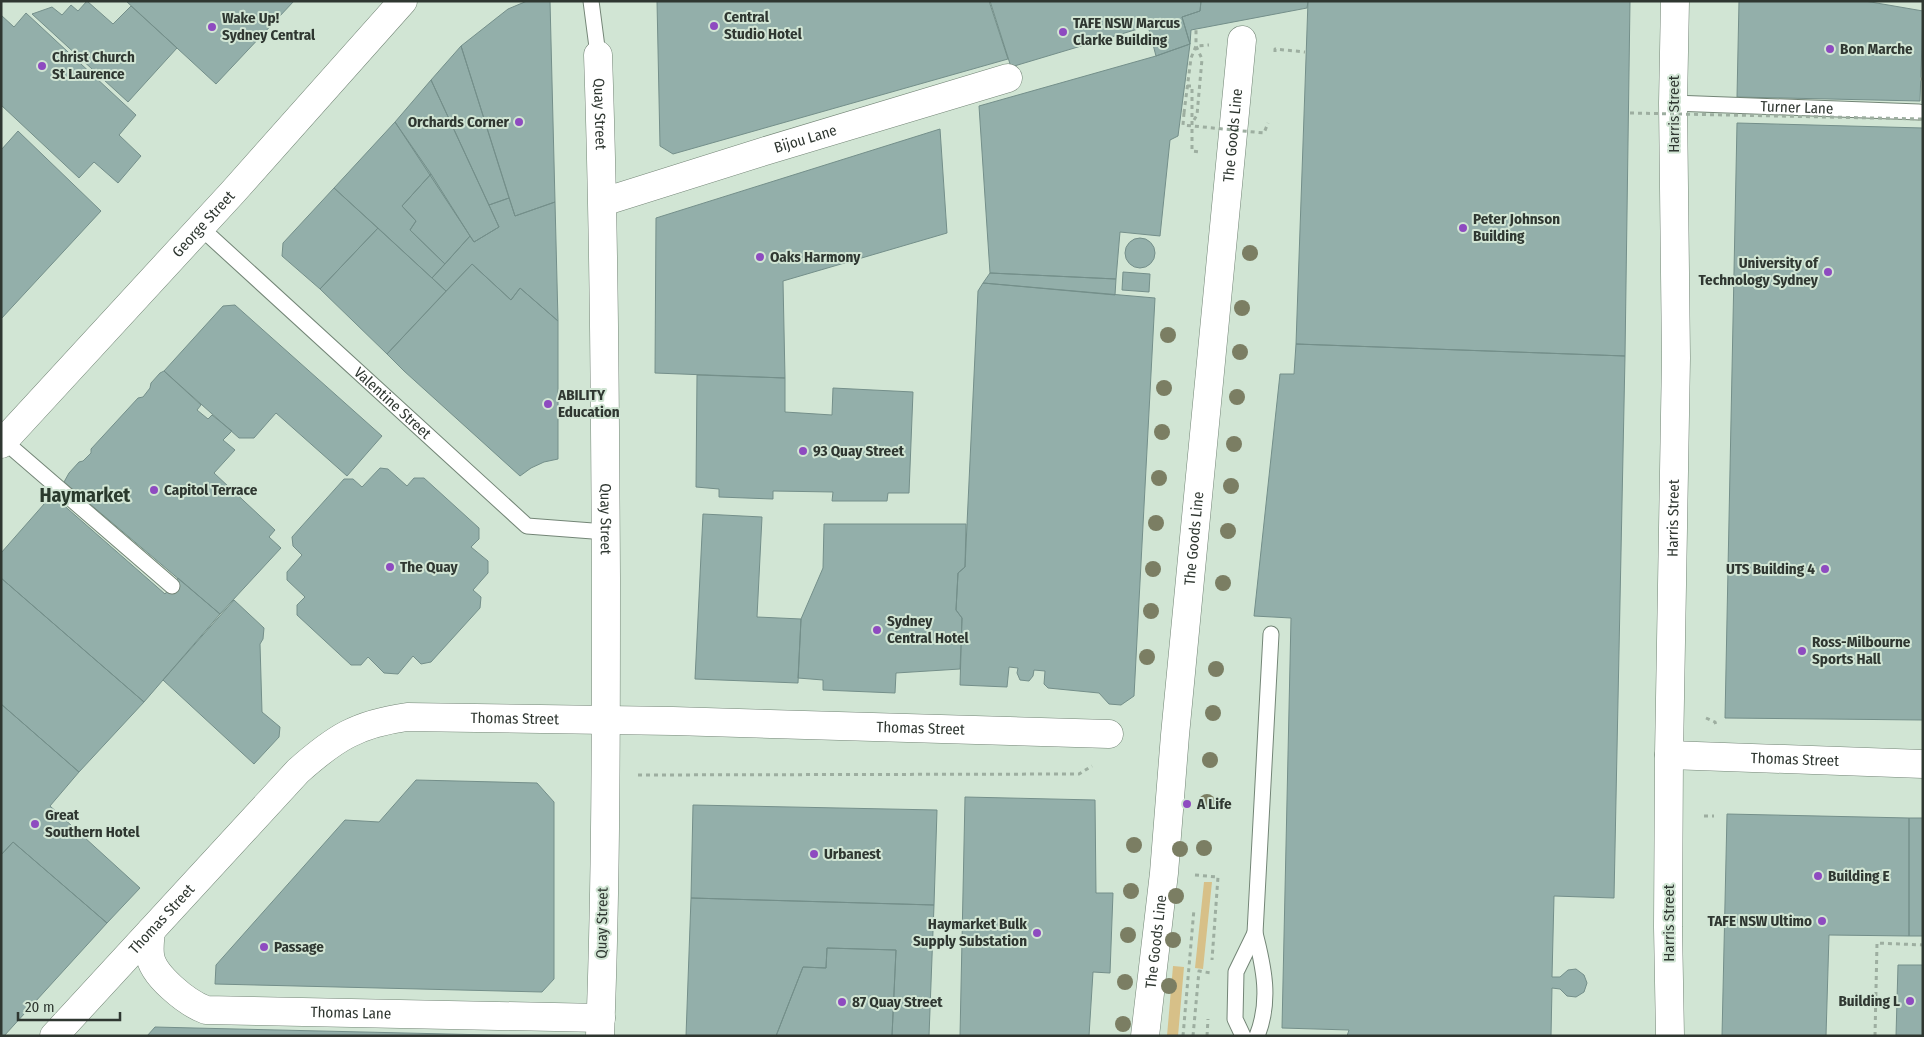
<svg xmlns="http://www.w3.org/2000/svg" width="1924" height="1037" font-family="'Fira Sans Condensed',sans-serif">
<style>
.green{fill:#d7c088}
.building{fill:#93afaa;stroke:#748f8a}
.lines{fill:none;stroke-linecap:round;stroke-linejoin:round}
.lane-casing{stroke:#738576;stroke-width:17}
.street-casing{stroke:#738576;stroke-width:29}
.primary-casing{stroke:#738576;stroke-width:29}
.path{stroke:#9daea0;stroke-width:3;stroke-dasharray:4 4;stroke-linecap:butt}
.lane{stroke:#fff;stroke-width:15}
.street{stroke:#fff;stroke-width:28}
.primary{stroke:#fff;stroke-width:28}
.path-bridge{stroke:#9daea0;stroke-width:3;stroke-dasharray:4 4;stroke-linecap:butt}
.tree{fill:#7b7e63}
.poi-dot{fill:#8e4bc0;stroke:#d1e5d4;stroke-width:2}
.labels{text-anchor:middle;stroke-width:4;stroke-linejoin:round;paint-order:stroke}
.poi-label{font-size:15px;font-weight:bold;fill:#2f3731;stroke:#d1e5d4;text-anchor:start}
.street-label{font-size:15px;fill:#2f3731;stroke:#d1e5d4}
.district-label{font-size:20px;font-weight:bold;fill:#2a3a2d;stroke:#d1e5d4}
</style>
<rect width="100%" height="100%" fill="#d1e5d4"/>
<path class="green" d="M1204,882h8l-9,87 -8,-1z
M1173,966l11,1 -6,69h-11z"/>
<path class="building" d="M87,1l26,23 18,-18 46,42 -49,54 -96,-88 20,-7 10,8 9,-10 7,6z
M126,1h168l-78,83z
M527,1h23l5,201 -40,14 -54,-170 47,-37z
M657,1h332l19,58 -335,95 -13,-8z
M990,1h211l-1,10 -18,6 8,27 -34,12 -8,-30 -137,41z
M1201,1h107l-1,7 -116,22 -1,14 -8,-27 18,-6z
M1308,1h322l-5,355 -329,-12z
M1739,1h126l58,10 -3,90 -183,-4z
M26,13l110,102 -17,20 22,21 -23,27 -24,-21 -15,16 -78,-73v-90l13,12z
M1190,44l-12,92 -8,4 -10,96 -40,-4 -4,47 -126,-6 -11,-167 177,-50z
M461,46l48,152 -20,7 -58,-125z
M431,80l68,147 -25,15 -79,-120z
M395,122l36,52 -29,32 14,15 -6,9 35,34 -13,14 -98,-90z
M1737,123l186,5v592l-198,-2z
M940,129l7,104 -164,48 2,97 -130,-5 1,-155z
M18,131l83,80 -100,108v-169z
M431,174l39,62 -25,28 -35,-34 6,-9 -14,-15z
M334,188l44,40 -58,61 -38,-33 1,-13z
M509,198l6,18 40,-14 3,119 -38,-33 -9,12 -39,-36 -26,27 -14,-13 38,-42 4,6 25,-15 -10,-22z
M378,228l68,63 -59,63 -67,-65z
M1125 253a15 15 0 1 1 30 0a15 15 0 1 1-30 0Z
M472,264l39,36 9,-12 38,33v138l-14,3 -13,6 -11,8 -116,-105 -17,-17z
M1123,272l27,2 -1,18 -27,-2z
M990,273l126,6 -1,16 -132,-12z
M983,283l172,15 -21,398 -13,9 -12,-1 -10,-11 -51,-5 -4,-4 1,-13 -11,-1 -1,6 -4,5 -9,-1 -3,-7 1,-5 -9,-1 -2,20 -47,-2 2,-67 -6,-8 2,-37 7,-6 13,-276z
M235,305l147,131 -35,40 -71,-63 -22,25h-15l-75,-67 59,-65z
M1296,344l329,12 -11,542 -60,-2 -2,81h8l8,-7 8,-1 8,6 3,8 -3,9 -8,5 -9,-1 -7,-7 -8,-1 -1,48h-204l2,-6 -67,-2 9,-410 -37,-2 26,-242h14z
M164,371l37,34 -4,5 11,9 4,-4 20,16 -9,9 12,10 -21,23 61,57 -6,7 12,11 -61,66 -156,-132 5,-9 10,-11 4,-1 8,-8v-4l47,-51 5,-1 7,-9 1,-5 9,-10z
M697,375l88,3v34l47,3 1,-27 80,4 -4,101h-21l-1,8h-55l1,-9 -60,-1v8l-54,-2v-8l-23,-2z
M380,468l8,1 19,17 7,-8h10l55,50v11l-8,8 17,14v12l-15,17 8,7 -1,11 -49,54 -10,2 -8,-8 -15,18 -14,-1 -16,-16 -7,8h-10l-54,-50v-10l8,-8 -18,-17v-8l15,-17 -9,-9 -1,-9 52,-58h9l9,8z
M52,495l113,99 13,-16 42,36 -76,88 -143,-124v-25z
M703,514l59,3 -5,100 44,2 -3,64 -103,-4z
M824,524h142l-1,43 -7,6 -2,37 6,8 -2,51 -64,4 -1,20 -72,-3v-10l-25,-2 3,-59 22,-51z
M1,578l143,124 -65,70 -78,-68z
M234,600l30,28 -1,11 -3,5 2,68 18,15 -1,10 -25,27 -91,-84z
M1,704l78,68 -29,34 90,82 -33,35 -94,-81 -12,13z
M416,780l121,3 17,19v177l-12,13 -327,-8 1,-19 129,-145 34,2z
M965,797l130,3 1,93h17l-3,80 -17,-1 -4,64h-129z
M693,805l244,5 -3,95 -243,-7z
M1727,814l182,4v118l-80,-1 -3,101h-104z
M1909,818h14v118h-14z
M13,842l94,81 -103,113h-3v-181z
M691,898l243,7 -5,131h-37l4,-86 -69,-2 -1,20 -23,-1 -27,69h-90z
M827,948l69,2 -4,86h-116l27,-69 23,1z
M1898,965h25v71h-27z
M155,1027l39,1 338,8h-385z"/>
<g class="lines">
<g class="lane-casing">
<g id="lane">
<path d="M591,1l7,54"/>
<path id="s1" d="M1673,103l246,9"/>
<path id="s2" d="M200,227l327,299 79,6"/>
<path d="M4,441l168,145"/>
<path d="M1243,1036l-8,-17 1,-47 19,-39"/>
<path d="M1257,1036c14,-35 7,-68 -2,-103l16,-299"/>
</g>
</g>
<g class="street-casing">
<g id="street">
<path id="s3" d="M598,55c6,174 7,348 8,522 0,153 0,306 -6,459"/>
<path id="s4" d="M603,202l159,-50 246,-74"/>
<path id="s5" d="M1,444l232,-252 170,-191"/>
<path id="s6" d="M1669,755l254,9"/>
<path id="s7" d="M151,931c-1,8 -2,16 -1,24 2,20 37,48 56,55l395,8"/>
<path id="s8" d="M54,1036l244,-265c37,-33 59,-47 109,-54l266,4 436,13"/>
<path id="s9" d="M1145,1036l19,-163 11,-138 67,-695"/>
</g>
</g>
<g class="primary-casing">
<g id="primary">
<path id="s10" d="M1670,1036l-2,-109 1,-172 7,-397 -3,-255 2,-102"/>
</g>
</g>
<path class="path" d="M1275,52v-3l30,3
M1920,79h3
M1187,86h5v65l8,1
M1184,113l7,-55 5,-12 13,-1
M1194,120l3,-5 5,-56 -6,-13v-17
M1706,718l9,4 1,3
M638,775l441,-1 13,-8
M1704,816h10
M1195,875l23,2 -6,83
M1183,1036l11,-127
M1193,1036l6,-65 12,2
M1207,1036l1,-17
M1875,1036l2,-93 46,2"/>
<use href="#lane" class="lane"/>
<use href="#street" class="street"/>
<use href="#primary" class="primary"/>
<path class="path-bridge" d="M1184,113l-1,12 81,8 4,-10
M1630,113l293,6"/>
</g>
<g class="tree">
<circle cx="1250" cy="253" r="8"/>
<circle cx="1242" cy="308" r="8"/>
<circle cx="1168" cy="335" r="8"/>
<circle cx="1240" cy="352" r="8"/>
<circle cx="1164" cy="388" r="8"/>
<circle cx="1237" cy="397" r="8"/>
<circle cx="1162" cy="432" r="8"/>
<circle cx="1234" cy="444" r="8"/>
<circle cx="1159" cy="478" r="8"/>
<circle cx="1231" cy="486" r="8"/>
<circle cx="1156" cy="523" r="8"/>
<circle cx="1228" cy="531" r="8"/>
<circle cx="1153" cy="569" r="8"/>
<circle cx="1223" cy="583" r="8"/>
<circle cx="1151" cy="611" r="8"/>
<circle cx="1147" cy="657" r="8"/>
<circle cx="1216" cy="669" r="8"/>
<circle cx="1213" cy="713" r="8"/>
<circle cx="1210" cy="760" r="8"/>
<circle cx="1207" cy="802" r="8"/>
<circle cx="1134" cy="845" r="8"/>
<circle cx="1204" cy="848" r="8"/>
<circle cx="1180" cy="849" r="8"/>
<circle cx="1131" cy="891" r="8"/>
<circle cx="1176" cy="896" r="8"/>
<circle cx="1128" cy="935" r="8"/>
<circle cx="1173" cy="940" r="8"/>
<circle cx="1125" cy="982" r="8"/>
<circle cx="1169" cy="986" r="8"/>
<circle cx="1123" cy="1024" r="8"/>
</g>
<g class="poi-dot">
<circle cx="714" cy="26" r="5"/>
<circle cx="212" cy="27" r="5"/>
<circle cx="1063" cy="32" r="5"/>
<circle cx="1830" cy="49" r="5"/>
<circle cx="42" cy="66" r="5"/>
<circle cx="519" cy="122" r="5"/>
<circle cx="1463" cy="228" r="5"/>
<circle cx="760" cy="257" r="5"/>
<circle cx="1828" cy="272" r="5"/>
<circle cx="548" cy="404" r="5"/>
<circle cx="803" cy="451" r="5"/>
<circle cx="154" cy="490" r="5"/>
<circle cx="390" cy="567" r="5"/>
<circle cx="1825" cy="569" r="5"/>
<circle cx="877" cy="630" r="5"/>
<circle cx="1802" cy="651" r="5"/>
<circle cx="1187" cy="804" r="5"/>
<circle cx="35" cy="824" r="5"/>
<circle cx="814" cy="854" r="5"/>
<circle cx="1818" cy="876" r="5"/>
<circle cx="1822" cy="921" r="5"/>
<circle cx="1037" cy="933" r="5"/>
<circle cx="264" cy="947" r="5"/>
<circle cx="1910" cy="1001" r="5"/>
<circle cx="842" cy="1002" r="5"/>
</g>
<g class="labels">
<g class="poi-label">
<text x="724" y="22">Central<tspan x="724" dy="17">Studio Hotel</tspan></text>
<text x="222" y="23">Wake Up!<tspan x="222" dy="17">Sydney Central</tspan></text>
<text x="1073" y="28">TAFE NSW Marcus<tspan x="1073" dy="17">Clarke Building</tspan></text>
<text x="1840" y="54">Bon Marche</text>
<text x="52" y="62">Christ Church<tspan x="52" dy="17">St Laurence</tspan></text>
<text x="509" y="127" text-anchor="end">Orchards Corner</text>
<text x="1473" y="224">Peter Johnson<tspan x="1473" dy="17">Building</tspan></text>
<text x="770" y="262">Oaks Harmony</text>
<text x="1818" y="268" text-anchor="end">University of<tspan x="1818" dy="17">Technology Sydney</tspan></text>
<text x="558" y="400">ABILITY<tspan x="558" dy="17">Education</tspan></text>
<text x="813" y="456">93 Quay Street</text>
<text x="164" y="495">Capitol Terrace</text>
<text x="400" y="572">The Quay</text>
<text x="1815" y="574" text-anchor="end">UTS Building 4</text>
<text x="887" y="626">Sydney<tspan x="887" dy="17">Central Hotel</tspan></text>
<text x="1812" y="647">Ross-Milbourne<tspan x="1812" dy="17">Sports Hall</tspan></text>
<text x="1197" y="809">A Life</text>
<text x="45" y="820">Great<tspan x="45" dy="17">Southern Hotel</tspan></text>
<text x="824" y="859">Urbanest</text>
<text x="1828" y="881">Building E</text>
<text x="1812" y="926" text-anchor="end">TAFE NSW Ultimo</text>
<text x="1027" y="929" text-anchor="end">Haymarket Bulk<tspan x="1027" dy="17">Supply Substation</tspan></text>
<text x="274" y="952">Passage</text>
<text x="1900" y="1006" text-anchor="end">Building L</text>
<text x="852" y="1007">87 Quay Street</text>
</g>
<g class="street-label">
<text dy="5" stroke="none"><textPath href="#s1" startOffset="124">Turner Lane</textPath></text>
<text dy="5" stroke="none"><textPath href="#s3" startOffset="59">Quay Street</textPath></text>
<text transform="translate(1674 114) rotate(-90)" y="5">Harris Street</text>
<text dy="5" stroke="none"><textPath href="#s9" startOffset="905">The Goods Line</textPath></text>
<text dy="5" stroke="none"><textPath href="#s4" startOffset="212">Bijou Lane</textPath></text>
<text dy="5" stroke="none"><textPath href="#s5" startOffset="299">George Street</textPath></text>
<text dy="5" stroke="none"><textPath href="#s2" startOffset="261">Valentine Street</textPath></text>
<text dy="5" stroke="none"><textPath href="#s3" startOffset="464">Quay Street</textPath></text>
<text dy="5" stroke="none"><textPath href="#s10" startOffset="518">Harris Street</textPath></text>
<text dy="5" stroke="none"><textPath href="#s9" startOffset="500">The Goods Line</textPath></text>
<text dy="5" stroke="none"><textPath href="#s8" startOffset="592">Thomas Street</textPath></text>
<text dy="5" stroke="none"><textPath href="#s8" startOffset="998">Thomas Street</textPath></text>
<text dy="5" stroke="none"><textPath href="#s6" startOffset="126">Thomas Street</textPath></text>
<text dy="5" stroke="none"><textPath href="#s8" startOffset="159">Thomas Street</textPath></text>
<text transform="translate(602 923) rotate(-89)" y="5">Quay Street</text>
<text transform="translate(1669 923) rotate(-90)" y="5">Harris Street</text>
<text dy="5" stroke="none"><textPath href="#s9" startOffset="95">The Goods Line</textPath></text>
<text dy="5" stroke="none"><textPath href="#s7" startOffset="250">Thomas Lane</textPath></text>
</g>
<g class="district-label">
<text x="85" y="502">Haymarket</text>
</g>
</g>
<rect width="1924" height="1037" fill="none" stroke="#2f3731" stroke-width="5"/>
<path d="M18 1012v8h102v-8" fill="none" stroke="#2f3731" stroke-width="2.5"/>
<text x="25" y="1012" font-size="15" fill="#2f3731" stroke="#d1e5d4" stroke-width="4" paint-order="stroke">20 m</text>
</svg>
